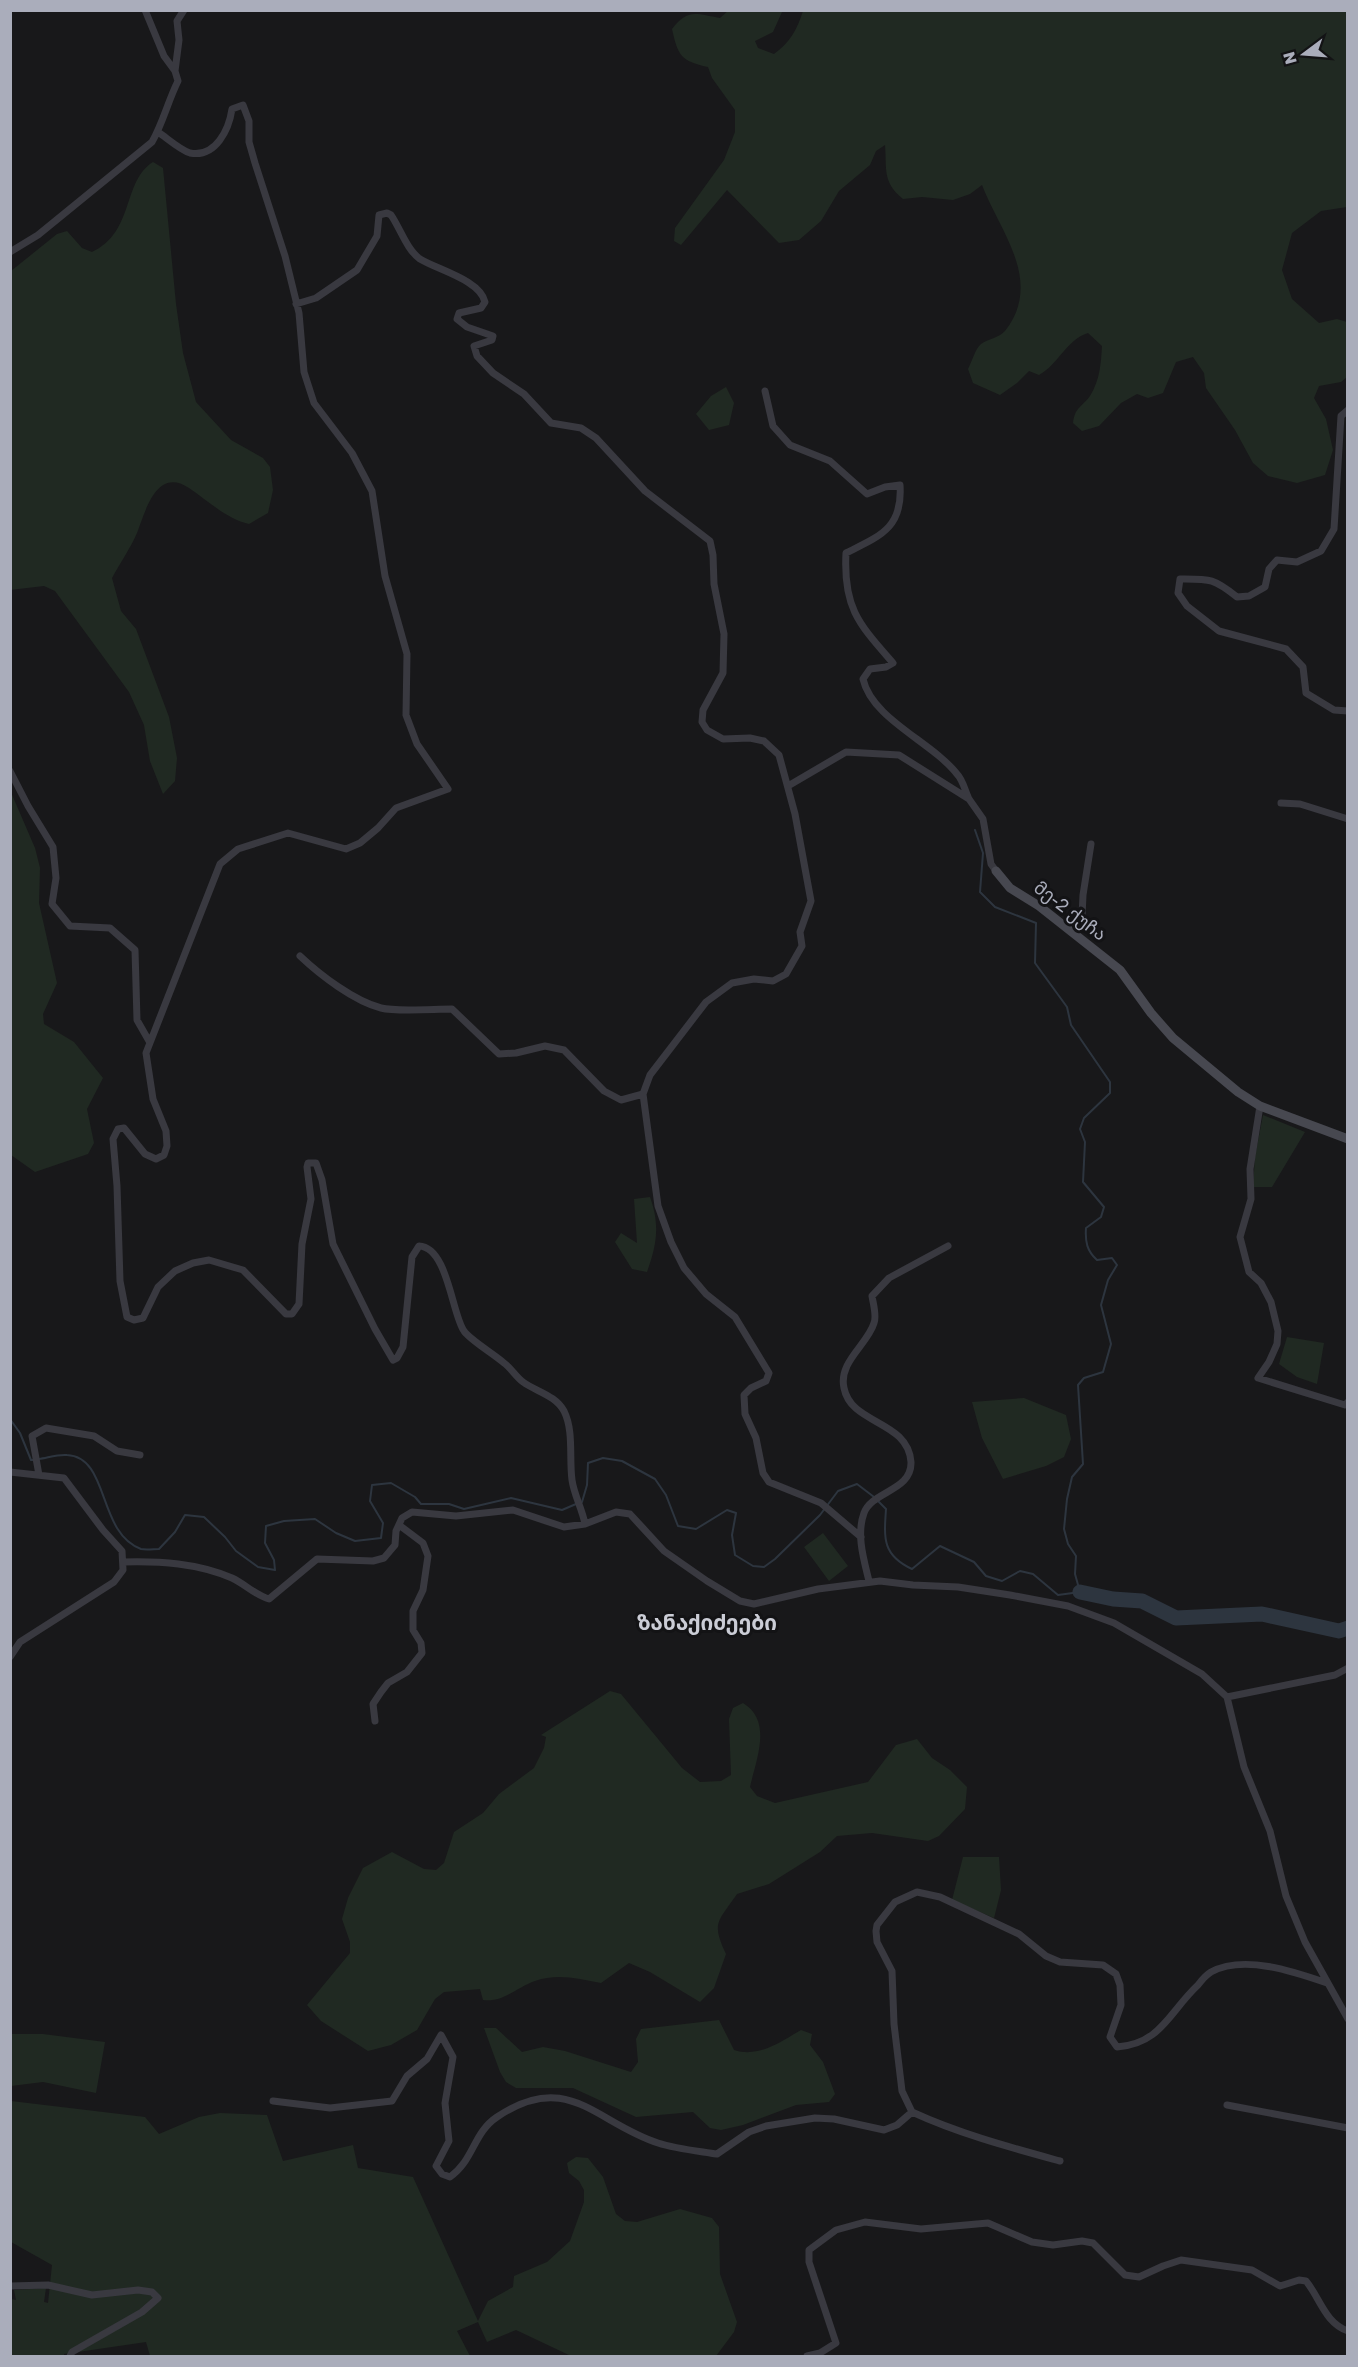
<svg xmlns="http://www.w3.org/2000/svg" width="1358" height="2367" font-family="'Golos Text','Noto Sans Georgian',sans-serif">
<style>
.green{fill:#202922}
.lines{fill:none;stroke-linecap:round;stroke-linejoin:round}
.stream{stroke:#2d353f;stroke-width:2}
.river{stroke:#2d353f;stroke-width:15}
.street{stroke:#393940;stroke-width:7}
.secondary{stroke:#474850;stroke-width:9}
.labels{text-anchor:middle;stroke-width:6;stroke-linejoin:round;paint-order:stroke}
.street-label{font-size:18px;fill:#aaadbb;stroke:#131315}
.quarter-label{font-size:21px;font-weight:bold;fill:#cbcdd6;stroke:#131315}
</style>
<rect width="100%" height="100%" fill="#18181a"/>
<path class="green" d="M729,10l53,2 -9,20 -18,9 3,7 16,6c16,-12 23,-24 29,-43h544v196l-26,4 -29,22 -10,37 10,29 27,24 18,-4 10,3v55l-6,5 -22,4 -5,12 12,21 7,31 -8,25 -28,8 -29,-7 -15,-13 -18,-33 -29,-42 -2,-15 -11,-16 -17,5 -13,31 -15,5 -11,-4 -16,9 -22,23 -17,5 -9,-8c2,-16 9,-16 17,-27 10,-16 11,-33 12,-50l-14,-13c-22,7 -29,31 -49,42l-10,-4 -12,12 -17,12 -27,-12 -5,-14c4,-7 7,-20 13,-25 7,-5 18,-6 24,-13 39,-50 -5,-99 -23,-146l-12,9 -17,6 -31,-3 -19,2c-21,-17 -16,-30 -18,-54l-9,6 -6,14 -31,26 -18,30 -22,19 -20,3 -52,-53 -46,55 -7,-4 1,-13 49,-68 11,-28v-22l-23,-32 -4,-11c-27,-6 -30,-11 -36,-38 16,-21 24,-15 48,-11z
M153,162l10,6 13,136 7,49 13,49 35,38 32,18 7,9 3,23 -5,23 -19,11c-22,-5 -41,-23 -60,-36 -33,-22 -44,25 -52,45 -7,16 -17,30 -25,45l9,33 15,18 33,88 8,41 -2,23 -12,13 -13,-33 -6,-36 -15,-33 -74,-101 -11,-5 -34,4 1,-319 46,-37 10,-3 15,17 10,4c43,-20 30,-71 61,-90z
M726,387l8,16 -5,22 -20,5 -13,-16 15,-18z
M10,790l25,58 5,20 -1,35 18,80 -14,31 1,10 30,18 29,36 -16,31 7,34 -6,11 -53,18 -24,-17z
M1263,1115l42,17 -33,55h-19l2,-30z
M650,1197c10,28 7,47 -3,75l-15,-3 -17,-27 6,-9 16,10 -3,-44z
M1287,1337l37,6 -7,41 -20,-7 -18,-13z
M1024,1398l42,17 5,24 -7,18 -18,9 -43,13 -21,-41 -10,-36z
M823,1533l25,33 -19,15 -25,-34z
M610,1691l11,3 61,74 18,14 21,-1 10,-6 -2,-56 4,-11 10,-5c30,18 13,57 7,84l7,9 18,7 93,-21 28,-37 21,-6 15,19 18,12 17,17 -2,22 -26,27 -11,5 -56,-8 -35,3 -17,16 -51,32 -32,10c-19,28 -26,28 -11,60l-12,34 -14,14 -50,-30 -21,-9 -28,20c-22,-4 -43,-10 -66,-2 -18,6 -32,22 -52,19l-3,-11 -36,3 -9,7 -18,31 -26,15 -23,6 -47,-30 -14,-16 43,-52v-11l-8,-23 6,-21 15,-30 29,-16 32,17 12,1 8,-7 10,-31 29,-19 16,-19 35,-26 10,-20 2,-11 -5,-2z
M963,1857h36l2,33 -7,28 -42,-18z
M719,2020l15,30c25,8 46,-8 67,-20l11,4 -2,11 13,17 12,32 -6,8 -33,3 -53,20 -22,5 -11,-2 -17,-16 -57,5 -63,-29h-57l-10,-6 -6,-10 -16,-44h12l26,24 21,-5 22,4 66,21 7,-10 -2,-23 5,-10z
M10,2034h33l62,8 -9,51 -53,-11 -32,4z
M11,2101l134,16 14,17 40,-17 21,-4 47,2 16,46 70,-16 5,23 55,9 65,144 10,-20 25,-14 1,-11 33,-14 23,-21 14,-39v-12l-5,-9 -10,-8 -2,-10 9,-6 12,1 15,19 13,37 9,7 12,1 43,-13 32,9 7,9 1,47 17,48 -3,10 -18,24h-145l-55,-26 -29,12 -9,-20 -21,9 13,25h-320l-4,-14 -82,12v2h-53v-57l5,1 -2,-10 32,-2 -2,14 4,1 4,-38 -41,-23z"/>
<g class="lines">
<path class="stream" d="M10,1419l10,14 11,27h2
M39,1459c8,-1 19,-5 28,-4 43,2 30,78 74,94 5,1 13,0 18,0l16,-17 10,-17 19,2 21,20 11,14 22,16 17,3 -1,-10 -9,-17 1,-17 18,-5 31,-2 21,14 19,8 26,-3 2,-15 -13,-22 2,-16 19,-2 24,14 6,7h28l15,5 47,-11 51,12 14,-6
M878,1501l8,8c-2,29 -4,46 26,60l28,-23 34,16 12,14 16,5 18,-10 13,3 25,21 22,-3 -5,-18 1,-18 -8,-12 -4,-15 3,-30 5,-22 11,-13 -5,-79 6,-7 19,-6 8,-28 -10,-39 7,-25 9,-15 -5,-7 -15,2c-10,-9 -12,-18 -11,-32l15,-11 3,-10 -21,-25 2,-40 -5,-13 4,-11 26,-25v-11l-39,-57 -4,-18 -32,-44 1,-40 -41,-16 -15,-15 3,-39 -8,-23
M582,1502l5,-17 1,-22 15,-5 19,3 33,18 11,16 12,31 18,3 31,-19 9,3 -4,22 3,20 18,11 11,1 11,-8 45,-44 18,-24 19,-7 17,13"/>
<path class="river" d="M1080,1592l33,7 29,2 34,17 86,-4 77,17 9,-3"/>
<path class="street" d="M175,71l4,-31 -2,-19 7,-11
M158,132c9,6 22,18 32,21 26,5 39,-24 42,-44l11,-4 6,16v21l6,21 30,93 14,57 5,59 10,31 38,50 20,38 13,85 22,78 -1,61 11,29 31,45 -52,19 -18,20 -18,15 -14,6 -58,-16 -50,16 -18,15 -74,189 7,46 13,32 1,15 -3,9 -8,4 -11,-5 -21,-26 -6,1 -5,10 4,47 3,95 7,36 7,3 9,-2 15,-31 17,-16 18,-8 16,-3 34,10 43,44h6l7,-10 3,-60 9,-45 -4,-32 1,-4h8l6,17 11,64 42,85 18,31 4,-2 6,-11 9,-90 7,-11c29,1 33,69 45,85 6,9 30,23 40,32 7,5 12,14 19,19 14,10 32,13 41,29 10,20 5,47 8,69 2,15 10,28 13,44
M10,252l28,-17 114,-93c11,-19 16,-41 26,-61l-3,-10 -11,-15 -19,-46
M296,304l20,-6 41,-28 20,-34 2,-21 8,-2 4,2c9,13 16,35 29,44 18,11 60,21 65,43l-4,6 -22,5 -2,6 10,8 26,9 -1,4 -18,6 3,10 16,17 31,21 27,29 30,5 15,10 49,53 65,50 3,14 1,29 10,50 -1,39 -20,37 -1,12 5,8 16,9 27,-1 14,3 15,14 16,59 16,87 -11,31 2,14 -16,28 -13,7 -19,-2 -22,4 -26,19 -56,73 -7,19 -22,6 -17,-9 -40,-41 -19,-4 -29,7 -17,1 -47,-45c-18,0 -56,3 -71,-1 -27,-7 -61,-33 -81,-52
M765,391l8,35 17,19 40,16 37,33 18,-7 15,-2c3,43 -20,51 -54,68 -3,55 13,71 47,110l-7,4 -16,2 -7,10c9,40 69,63 94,95 6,6 8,17 12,25
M1348,410l-7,6 -7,113 -13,22 -24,11 -20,-2 -8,9 -4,18 -16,9 -12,1c-24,-19 -27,-18 -57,-18l-2,14 9,13 32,25 67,18 17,18 3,26 28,17 14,1
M10,771l18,35 25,41 3,31 -4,26 18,22 40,2 25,22 2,70 12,21
M788,786l58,-34 53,3 70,44 14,20 8,45 5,7
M1281,803l19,1 48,15
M1074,933l8,-17 1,-21 8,-51
M643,1094l15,112 13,36 13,26 22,26 29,23 34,56 -3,8 -15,7 -7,7 1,19 11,24 7,35 6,9 52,21 40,34
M1260,1106l-10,63 1,30 -11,38 9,35 12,11 10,19 7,29 -1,13 -8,18 -11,16 87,27 3,-3
M10,1472l54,6 39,52 19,21 1,19 -9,12 -94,60 -10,15
M39,1475l-7,-39 14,-8 48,8 23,15 23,4
M123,1562c37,-1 74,1 109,16 13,6 23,17 37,21l48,-40 56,2 11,-3 11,-13 1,-14 6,-13 10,-6 44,4 57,-6 51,17 21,-3 31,-12 14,2 34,37 43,30 33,20 14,3 64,-15 62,-8 33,4 45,2 52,8 58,11 46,17 88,51 25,23 17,70 26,64 16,65 19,46 43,77
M869,1581c-5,-21 -13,-46 -5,-68 8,-22 48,-22 47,-51 -3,-42 -60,-37 -67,-74 -6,-26 24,-44 30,-65 3,-7 -1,-20 -2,-27l17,-18 59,-32
M1227,1697l108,-22 13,-7
M375,1721l-2,-17 8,-12 7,-9 19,-11 15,-19 -1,-10 -8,-13v-19l10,-21 5,-34 -5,-13 -24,-18
M273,2101l57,7 62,-7 15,-25 20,-17 14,-24 12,22 -8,46 4,38 -13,25 6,8 8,3c24,-17 23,-44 47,-60 71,-48 99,6 161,26 18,6 40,8 59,11l32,-22 17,-6 49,-8 19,1 50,11 13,-5 15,-13c48,22 97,35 148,49
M1227,2105l121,23
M912,2112l-10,-21 -8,-67 -2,-53 -15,-29 -1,-11 1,-6 18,-23 22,-10 23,5 79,37 27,22 14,6 43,3 13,9 4,11 1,20 -11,32 7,10c44,-3 52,-35 81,-62 3,-4 8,-10 13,-13 33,-18 84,0 116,11
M10,2286l38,-1 44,10 46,-5 14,2 6,6 -16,14 -70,40 -2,4
M807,2356l13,-3 16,-10 -27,-81v-12l27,-20 29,-8 56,7 67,-6 44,19 21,3 29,-4 11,2 32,32 14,2 24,-11 18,-6 71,10 28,16 19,-6 7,1c14,17 19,42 42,50"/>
<path class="secondary" d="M996,871l14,17 29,18 81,64 31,43 22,25 65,54 22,14 88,33"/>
</g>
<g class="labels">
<g class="street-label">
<text transform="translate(1070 911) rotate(37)" y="6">მე-2 ქუჩა</text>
</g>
<g class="quarter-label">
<text x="707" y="1630">ზანაქიძეები</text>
</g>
</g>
<rect width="1358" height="2367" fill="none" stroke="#aaadbb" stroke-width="24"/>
<g transform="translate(1304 54) rotate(254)" stroke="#131315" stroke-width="4.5" paint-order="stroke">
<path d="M0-4.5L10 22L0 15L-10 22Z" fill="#aaadbb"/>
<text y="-9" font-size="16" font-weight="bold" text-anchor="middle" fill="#aaadbb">N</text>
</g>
</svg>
